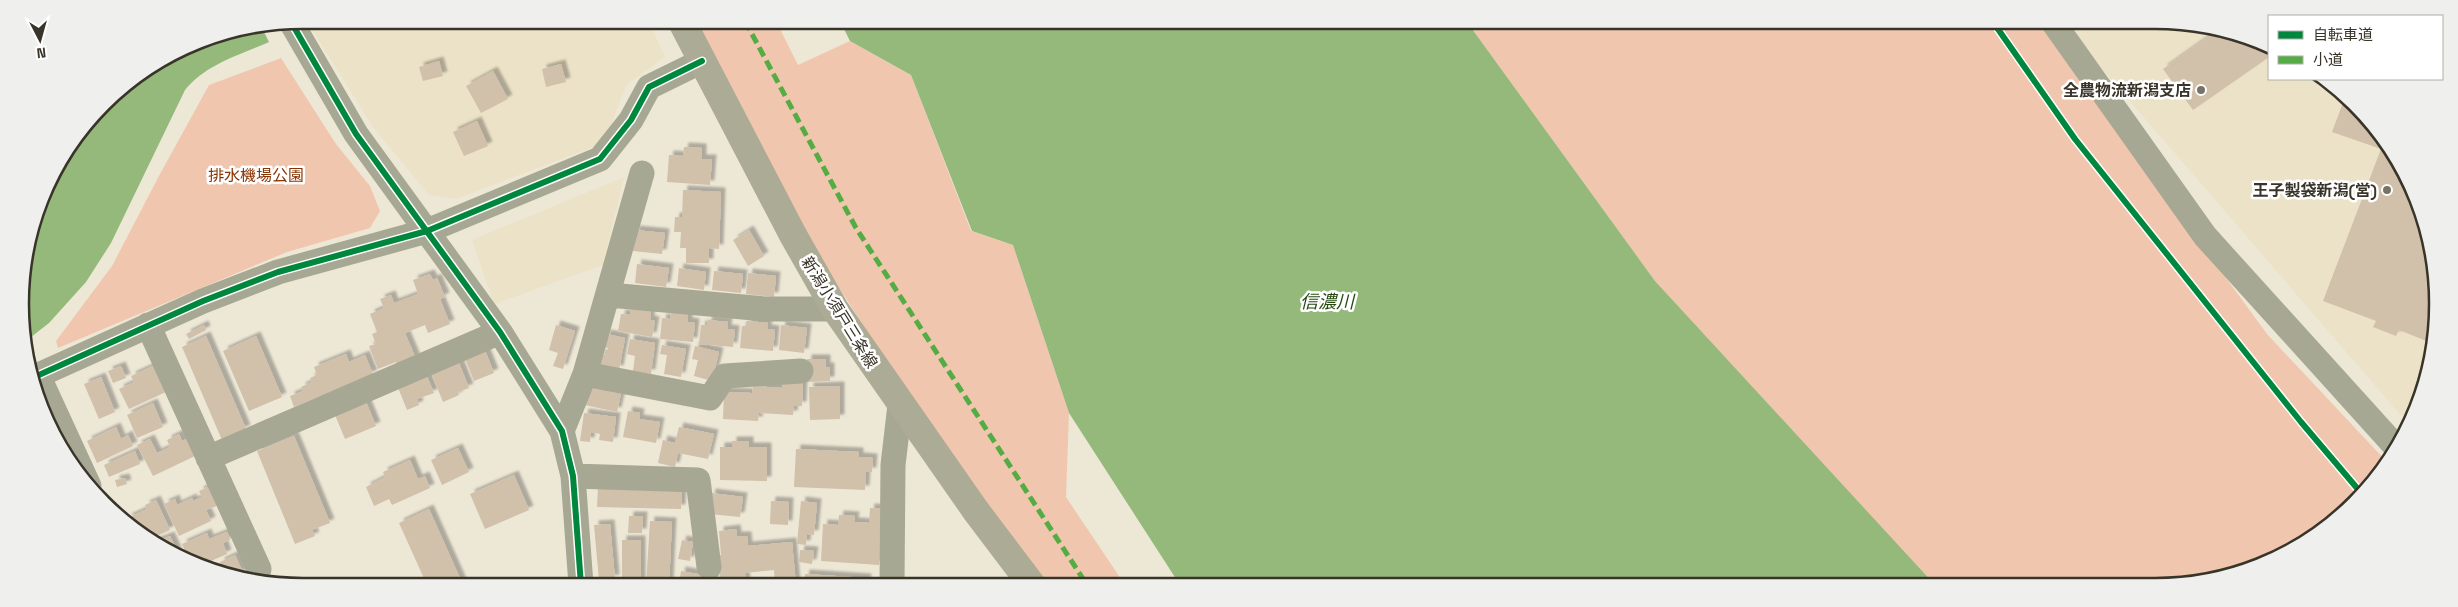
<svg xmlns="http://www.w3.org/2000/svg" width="2458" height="607" font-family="'Space Grotesk','Noto Sans JP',sans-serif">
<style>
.built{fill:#ece2c7}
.green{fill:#f0c7ae}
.water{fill:#94b97b}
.building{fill:#d1c0aa;filter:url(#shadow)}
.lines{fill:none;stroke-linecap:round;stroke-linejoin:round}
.minor{stroke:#a7a893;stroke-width:25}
.major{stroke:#acab96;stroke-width:28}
.quiet{stroke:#55ac44;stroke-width:5;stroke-dasharray:10 5;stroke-linecap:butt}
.cycleway-casing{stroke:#fff;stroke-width:9}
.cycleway{stroke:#00873e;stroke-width:6}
.poi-dot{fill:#787366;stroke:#fff;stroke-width:2}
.labels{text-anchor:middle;stroke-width:5;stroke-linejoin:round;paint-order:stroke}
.poi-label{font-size:16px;font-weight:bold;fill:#393429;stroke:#fff;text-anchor:end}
.park-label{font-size:16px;fill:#883503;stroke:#fff}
.street-label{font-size:16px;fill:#393429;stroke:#fff}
.water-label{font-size:18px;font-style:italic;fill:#254a11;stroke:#fff}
.rim{fill:none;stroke:#393429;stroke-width:2.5}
</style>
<defs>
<filter id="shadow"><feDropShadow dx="4.5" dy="-4.5" stdDeviation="1" flood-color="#0004"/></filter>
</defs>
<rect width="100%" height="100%" fill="#ede7d6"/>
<path class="built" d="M306,20h342l17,37 -39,28 -22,58 -148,56 -27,-4 -56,-68z
M2068,22h124l77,27v30h51l60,52 48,99 8,111 -26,85 -325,-377z
M624,177l-21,88 -109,39 -22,-64z"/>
<path class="green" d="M693,21h83l22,44 52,-24 61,34 60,156 42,14 56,168 -3,84 59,88h-83l-112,-155 -136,-213z
M1467,22h576l56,82 168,230 119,127 -31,43 -75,54 -89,27h-257l-279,-304z
M281,58l55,86 34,42 10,25 -10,17 -83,24 -229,96 -2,-7 56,-75 48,-92 49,-89z"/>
<path class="water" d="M840,21l627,1 188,259 280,304h-755l-111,-172 -56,-168 -41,-14 -61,-156 -61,-34z
M262,28l7,14c-30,13 -63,22 -84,48l-74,153 -25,39 -37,41 -23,18 -5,-56 28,-107 67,-87 79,-50z"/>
<path class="building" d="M2216,31l53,18v8l-76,53 -30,-41z
M439,61l4,15 -20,5 -4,-14z
M561,64l5,18 -20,5 -4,-18z
M493,71l15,28 -27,14 -15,-27z
M2344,100l36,31 48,99 6,114 -35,-14 -3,6 -23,-9 3,-6 -53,-20 58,-152 -49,-17z
M477,121l11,25 -24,10 -11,-24z
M684,147l18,1v11h10l-2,26 -43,-3 2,-27 14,1z
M683,190l38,2 -2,57 -10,-1v15h-23v-15h-6l1,-16h-7l1,-15h7z
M635,230l30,3 -3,21 -29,-3z
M749,230l15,26 -16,10 -15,-26z
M637,264l32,4 -3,19 -31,-4z
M679,268l27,4 -2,18 -27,-4z
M714,271l29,3 -2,19 -29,-3z
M748,273l28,3 -2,21 -28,-3z
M430,274l3,6 4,-2 8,19 -5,2 10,25 -22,9 -3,-8 -20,8 11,26 -18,7 -2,-4 -18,7 -9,-23 7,-2 -4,-10 5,-2 -7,-18 14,-6 -4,-9 11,-4 3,8 24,-9 -5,-14z
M631,309l20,3 -1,8 5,1 -3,16 -34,-6 3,-17 9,1z
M671,312l17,2v8l7,1 -2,19 -33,-3 2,-21 8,1z
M708,320l20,2 -1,7 8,1 -2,17 -34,-3 2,-19h6z
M747,321l21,2 -1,6 8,1 -2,21 -33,-3 2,-22h5z
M204,325l2,5 -17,9 -3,-5z
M556,325l19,6 -12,38 -10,-3 5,-13 -9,-3z
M781,325l26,3 -3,25 -25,-3z
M606,334l19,4 -6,32 -20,-4 2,-12 5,1 2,-7 -5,-1z
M206,336l40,93 -24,11 -40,-93z
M256,336l26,61 -33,14 -26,-60z
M630,339l25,4 -4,31 -18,-3 2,-15 -8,-2z
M662,345l24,4 -5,28 -17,-3 3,-19 -7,-1z
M695,346l24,6 -7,29 -18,-5 4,-16 -6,-1z
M484,348l10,25 -20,8 -10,-25z
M346,354l3,8 16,-7 8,19 -79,33 -4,-11 13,-5 -2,-4 11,-5 -2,-4 7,-3 -3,-8z
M807,359h19v8h4v14l-23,1z
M459,363l10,25 -11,4 1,3 -16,7 -13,-32z
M155,365l13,26 -39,18 -10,-20 15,-7 -3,-6z
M121,366l5,12 -13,5 -5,-12z
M426,374l8,19 -17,6 2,6 -12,5 -10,-25z
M101,377l14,35 -16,7 -15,-35z
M590,381l12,3 -2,6 9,2 1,-5 12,2 -5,23 -32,-7z
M782,381l21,1 -1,24h-8l-1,9 -34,-2 -1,8 -35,-2 1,-27 28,1 1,-7 29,2z
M840,386v33l-30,1 -1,-33z
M366,402l10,24 -31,13 -10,-24z
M153,403l10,24 -26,11 -10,-23z
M628,411l12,2 -1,6 21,3 -4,21 -33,-6z
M584,413l32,4 -3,25 -14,-2 1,-6 -9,-2 -1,10 -10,-1z
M116,427l5,12 7,-4 5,11 -36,17 -10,-22z
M679,427l35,7 -6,25 -30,-6 -3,14 -17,-4 5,-23 12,3z
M179,434l3,7 5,-2 8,17 -42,20 -16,-31 13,-6 7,14 13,-6 -3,-7z
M294,436l36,87 -18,7 3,6 -20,8 -38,-93z
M732,441h17v6h18v34l-47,-1v-33h12z
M458,448l11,24 -27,13 -11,-25z
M796,449l63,3v5l14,1 -1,14h-6l-1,18 -71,-3z
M135,451l5,13 -31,13 -5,-12z
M410,460l8,19 7,-3 5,12 -38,17 -3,-6 -15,7 -8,-19 19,-10 -2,-5z
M514,475l15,35 -44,19 -15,-35z
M125,478l2,6 -10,3 -2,-7z
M598,486l84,1 -1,22 -84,-2z
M208,487l9,19 -11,4 5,11 -32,15 -15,-32 11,-5 2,6 15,-7 1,3 9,-4 -3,-6z
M711,493l32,4 -3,20 -31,-3z
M156,500l14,30 -20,9 -23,-21 20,-9 -2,-4z
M771,501l18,1 -1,23 -18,-1z
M801,501l16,2 -3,32 -7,-1 -1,11 -9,-1z
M870,508l14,1 -5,56 -58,-4 2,-37 15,1 1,-10 16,1 -1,6 15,1z
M429,509l34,76h-36l-28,-62z
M629,516h14l-1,17h-14z
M650,521l22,1 -3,63h-23z
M610,524l5,55 -16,1 -5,-55z
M736,529l1,7h10l1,10 44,-4 4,43h-21l-1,-15 -29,3 1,12h-22v-6l-4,1 -2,-24 3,-1 -2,-24z
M227,532l3,8 -7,3 4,11 -23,10 -16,-6 -6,-14 25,-11 2,6z
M170,536l8,18 -16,-5 -8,-7z
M622,540h19v45h-19z
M682,540l11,2 -3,19 -12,-2z
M800,550l14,1 -2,13 -13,-2z
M235,555l8,18 -5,2 -21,-7 4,-2 -1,-4z
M681,571l33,6 -1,8h-34z
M805,574l62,4 -1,7h-62z"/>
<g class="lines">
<path class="minor" d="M291,22l65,112 144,198 62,99 11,45 8,109
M2053,22l152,214 191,211
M609,295l156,14h70
M148,325l111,244
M585,374l125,24 15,-22 76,-5
M38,375l51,111
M30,379l173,-78 75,-29 149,-41 173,-72 31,-39 18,-33 53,-26
M562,431l23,-57 57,-201
M208,458l292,-126
M573,476l125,4 11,87
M892,585l1,-120 7,-60"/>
<path class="major" d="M681,20l112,215 42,74 141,202 56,74"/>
<path class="quiet" d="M745,21l111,207 231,357"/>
<g class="cycleway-casing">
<path id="cycleway" d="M291,22l65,112 144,198 62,99 11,45 8,109
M1993,22l82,117 226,283 61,72
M30,379l173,-78 75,-29 149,-41 173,-72 31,-39 18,-33 53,-26"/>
</g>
<use href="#cycleway" class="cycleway"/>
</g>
<g class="poi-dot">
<circle cx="2201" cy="90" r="5"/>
<circle cx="2387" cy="190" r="5"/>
</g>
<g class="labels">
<g class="poi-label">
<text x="2191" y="96">全農物流新潟支店</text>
<text x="2377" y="196">王子製袋新潟(営)</text>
</g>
<g class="park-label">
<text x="256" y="181">排水機場公園</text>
</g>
<g class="street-label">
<text transform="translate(840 312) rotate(58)" y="6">新潟小須戸三条線</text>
</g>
<g class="water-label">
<text x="1327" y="308">信濃川</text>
</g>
</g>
<path d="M0 0H2458V607H0ZM303 29H2155A274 274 0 0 1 2429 303V304A274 274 0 0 1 2155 578H303A274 274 0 0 1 29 304V303A274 274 0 0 1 303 29Z" fill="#efefee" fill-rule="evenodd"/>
<path class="rim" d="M303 29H2155A274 274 0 0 1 2429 303V304A274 274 0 0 1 2155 578H303A274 274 0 0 1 29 304V303A274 274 0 0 1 303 29Z"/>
<rect x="2268" y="15" width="175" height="65" fill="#ffffff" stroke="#b0aea9"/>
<rect x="2278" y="31" width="25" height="8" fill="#00873e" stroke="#b0aea9"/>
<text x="2313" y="40" font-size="15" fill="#393429">自転車道</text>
<rect x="2278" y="56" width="25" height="8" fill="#55ac44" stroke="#b0aea9"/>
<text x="2313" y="65" font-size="15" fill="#393429">小道</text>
<g transform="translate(40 40) rotate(174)" stroke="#ffffff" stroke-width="4" paint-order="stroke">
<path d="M0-4L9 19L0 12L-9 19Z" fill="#393429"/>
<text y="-8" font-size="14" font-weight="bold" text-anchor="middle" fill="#393429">N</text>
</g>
</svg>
